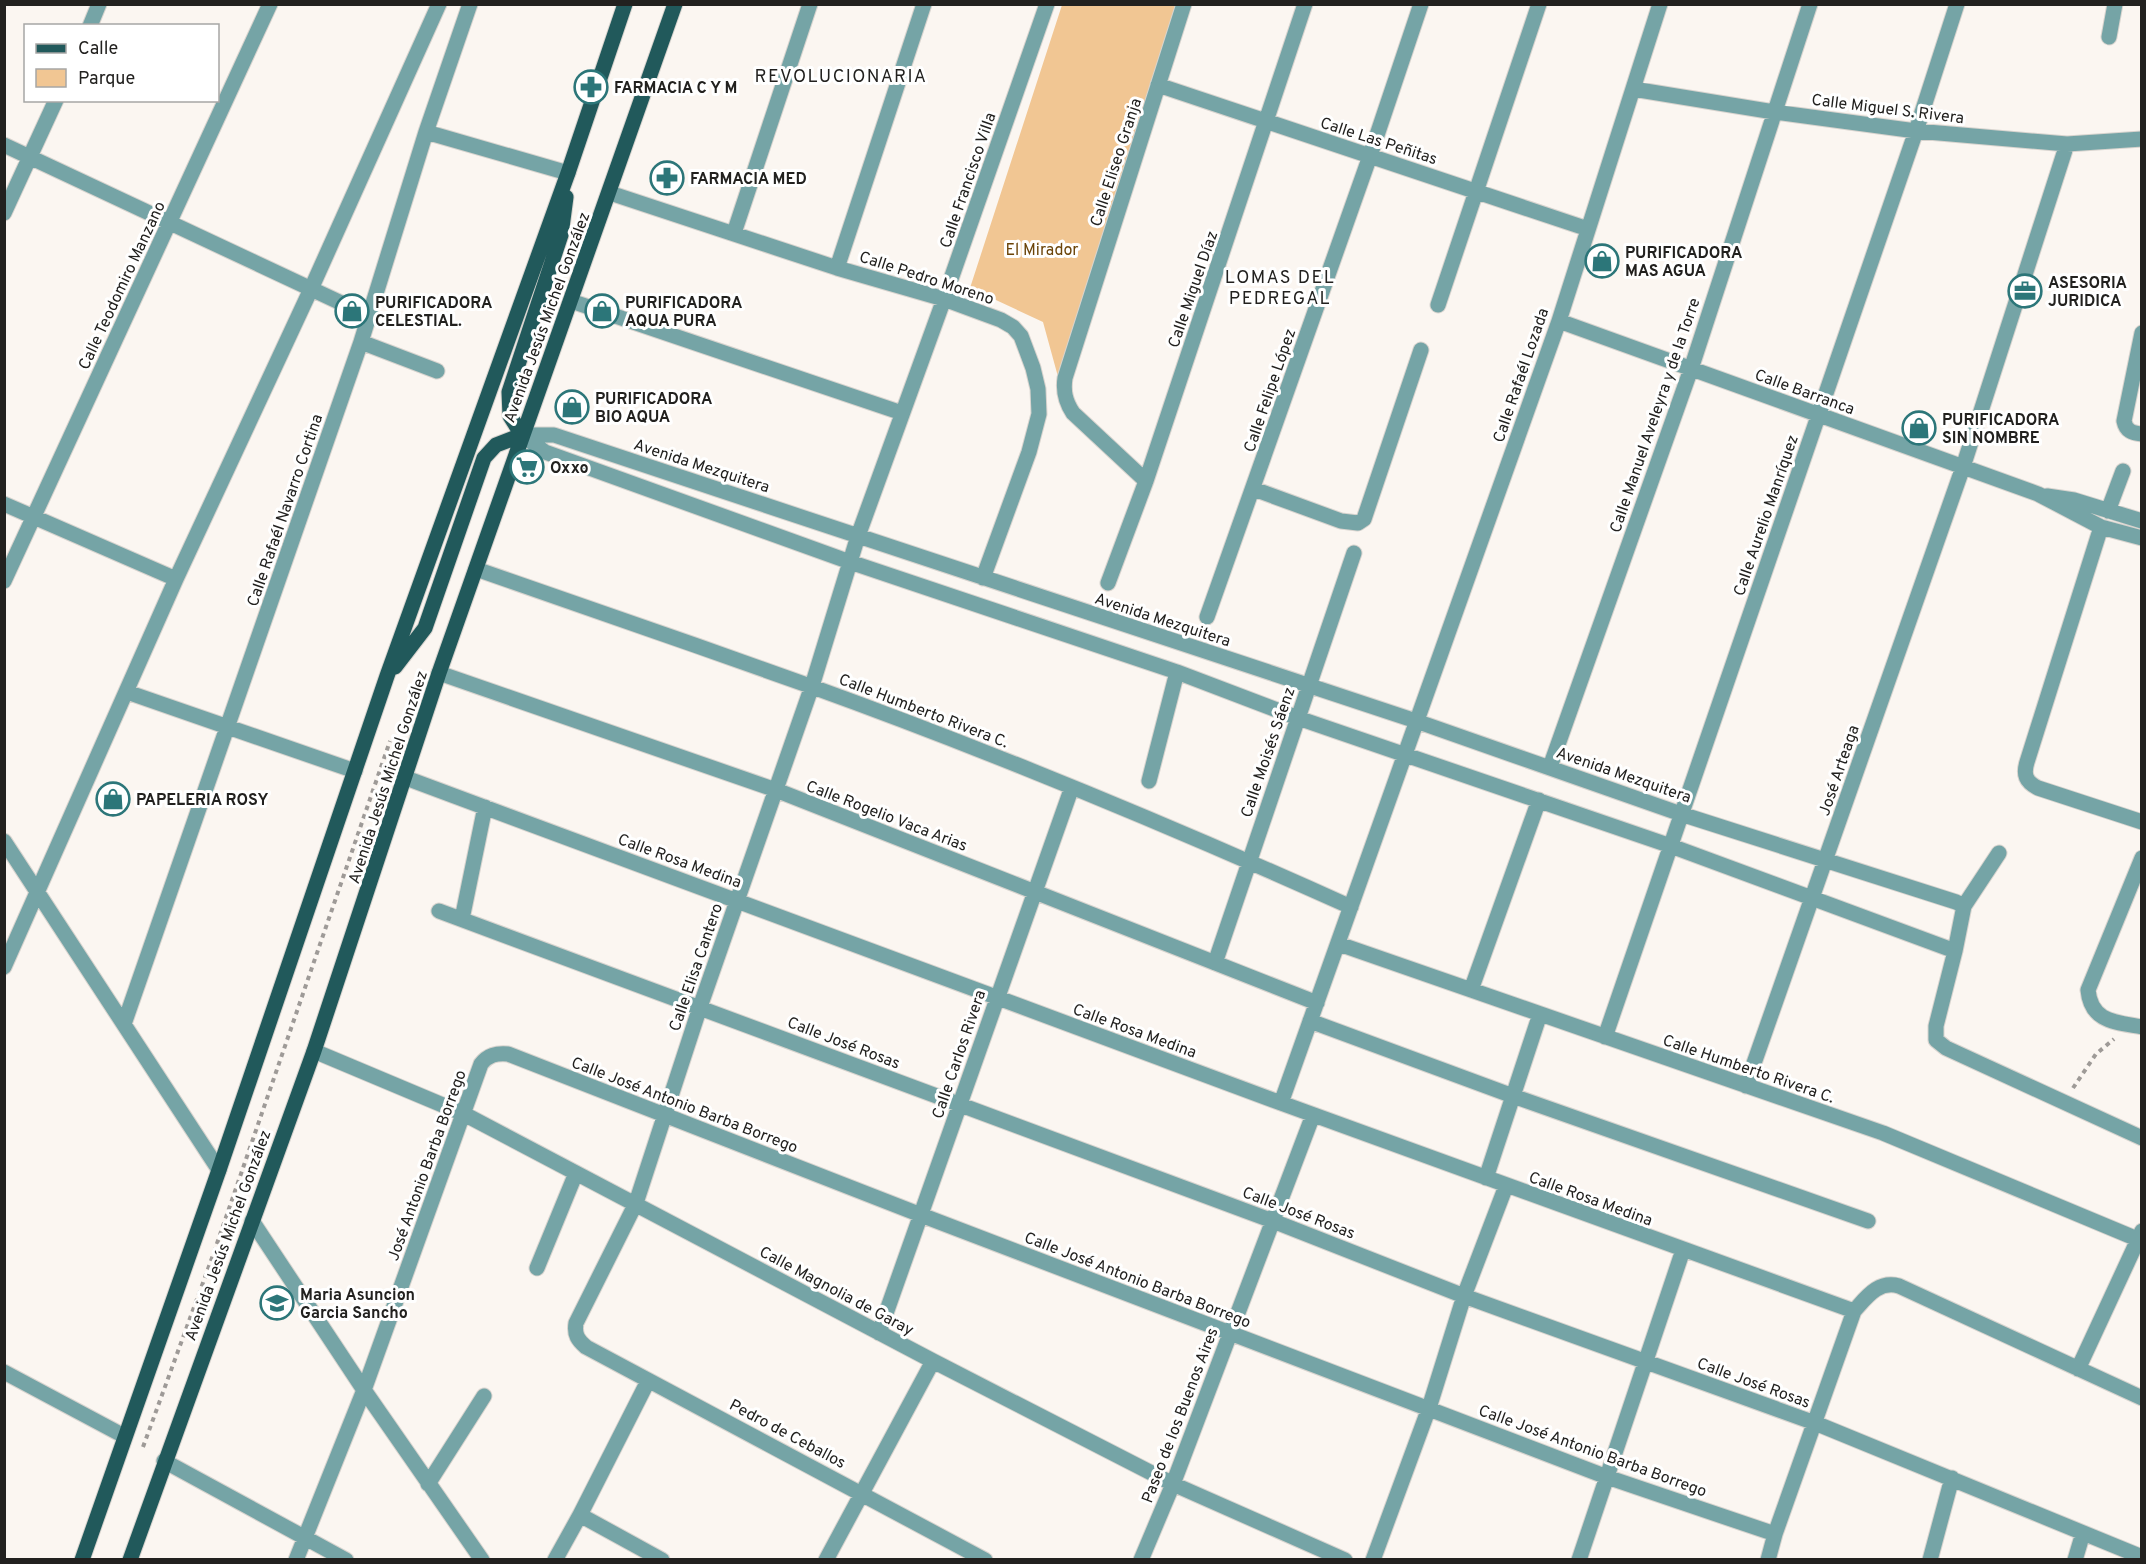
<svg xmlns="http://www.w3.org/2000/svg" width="2146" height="1564" font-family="Overpass,sans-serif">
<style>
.green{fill:#f1c693}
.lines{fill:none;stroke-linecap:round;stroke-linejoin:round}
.minor-casing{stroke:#d8d4cf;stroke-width:17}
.major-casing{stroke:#d8d4cf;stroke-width:17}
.path{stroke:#9e9a97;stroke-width:4;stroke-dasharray:4.5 4.5;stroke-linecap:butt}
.minor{stroke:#75a4a6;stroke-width:15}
.major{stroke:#21595b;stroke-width:15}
.labels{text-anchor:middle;stroke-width:6;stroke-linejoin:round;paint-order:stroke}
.poi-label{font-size:16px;font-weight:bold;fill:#22211f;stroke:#fff;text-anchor:start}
.street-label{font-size:16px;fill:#22211f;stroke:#fff}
.park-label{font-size:16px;fill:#6b4409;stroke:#fff}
.neighbourhood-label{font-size:18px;letter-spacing:1.5px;fill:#22211f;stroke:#fff}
</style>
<rect width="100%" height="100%" fill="#fbf6f1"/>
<path class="green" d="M1062,5h114l-116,379 -17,-62 -73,-34z"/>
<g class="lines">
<g class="minor-casing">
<path id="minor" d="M90,26l9,-22
M2109,37l6,-33
M1158,85l430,144
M1633,89l141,23 142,19 151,13 75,-5
M426,132l142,41
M4,145l365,171
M610,193l227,75 107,31 57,21 12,7 8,9 12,32 5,21 1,25 -10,38 -46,126
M4,213l52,-113
M734,233l76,-229
M837,268l87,-264
M571,301l331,112
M1438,305l101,-301
M1559,321l479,173 63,33 41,11
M2142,333l-18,88c2,10 8,12 18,13
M361,342l76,29
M522,435l23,17 305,110 327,110 121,46 373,128 284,105
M522,435h32l862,286 265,93 275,88 8,4
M1146,481l-73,-68c-8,-12 -10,-22 -8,-35l119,-374
M1254,489l87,32 17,2 6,-4 57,-169
M2047,496l27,4 68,21
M4,504l172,75
M2108,511l15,-40
M2101,527l-74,235c-4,13 -1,20 11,26l104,34
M476,569c112,39 223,77 334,117 183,66 363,141 541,221
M4,581l266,-577
M1108,583l38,-102 159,-477
M1207,617l163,-461 51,-152
M439,673l337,117 541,213
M127,692l228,79
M1550,767l141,-398 119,-365
M406,778l875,325 573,208
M1149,781l28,-109
M4,841l215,329
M1999,853l-35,53 -9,45 -19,75v14l10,8 196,90
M2142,858l-54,132c3,32 27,32 54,37
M439,911l834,310 191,75 351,127 327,134
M462,919l23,-112
M1339,944l544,189 259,108
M1215,963l139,-410
M4,967l172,-388 135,-290 128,-285
M1471,990l68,-190
M1310,1021l203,75 355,125
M124,1024l237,-682 65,-210 44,-128
M1605,1037l311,-906 41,-127
M314,1051l150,63 469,247 240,123 172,76
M1746,1086l217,-619 104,-323
M1281,1103l278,-782 101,-317
M1486,1178l54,-164
M252,1221l112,169 118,170
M537,1268l39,-95
M879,1333l193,-546
M2078,1369l64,-138
M4,1372l120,64
M164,1461l182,99
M428,1484l56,-88
M580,1515l82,45
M296,1560l68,-170 117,-326c7,-9 15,-11 27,-10l413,161 686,262 168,57
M555,1560l25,-45 68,-134
M826,1560l107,-199
M985,1560l-399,-213c-8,-7 -12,-12 -10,-24l60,-120 64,-196 112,-321 46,-150 86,-237 103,-295
M1141,1560l32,-76 140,-369
M1373,1560l56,-152 35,-112 42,-110
M1579,1560l104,-310
M1768,1560l7,-26 79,-223c12,-13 24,-31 45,-25l243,112
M1930,1560l22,-82
M2075,1560l8,-27"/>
</g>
<g class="major-casing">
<path id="major" d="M395,667l30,-39 59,-170 12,-13 26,-10 -12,-19 -1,-24 52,-157 5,-38
M82,1560l137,-390 168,-494 181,-503 57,-169
M130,1560l184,-509 125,-378 236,-669"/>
</g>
<path class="path" d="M2073,1088l23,-34 18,-15
M143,1447l69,-189 178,-517"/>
<use href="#minor" class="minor"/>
<use href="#major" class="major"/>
</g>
<defs>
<g id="pharmacy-ring" transform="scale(1.725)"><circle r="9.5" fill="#fff" stroke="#2c7679" stroke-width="1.5"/><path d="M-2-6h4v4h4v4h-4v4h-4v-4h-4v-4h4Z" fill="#2c7679"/></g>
<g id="shop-ring" transform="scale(1.725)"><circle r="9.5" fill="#fff" stroke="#2c7679" stroke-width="1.5"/><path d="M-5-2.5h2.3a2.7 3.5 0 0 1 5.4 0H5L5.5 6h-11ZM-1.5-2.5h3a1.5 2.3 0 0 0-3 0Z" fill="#2c7679"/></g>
<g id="office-ring" transform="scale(1.725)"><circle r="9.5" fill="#fff" stroke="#2c7679" stroke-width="1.5"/><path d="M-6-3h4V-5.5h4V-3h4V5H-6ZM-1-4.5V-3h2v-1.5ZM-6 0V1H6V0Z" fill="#2c7679"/></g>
<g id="supermarket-ring" transform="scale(1.725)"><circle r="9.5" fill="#fff" stroke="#2c7679" stroke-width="1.5"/><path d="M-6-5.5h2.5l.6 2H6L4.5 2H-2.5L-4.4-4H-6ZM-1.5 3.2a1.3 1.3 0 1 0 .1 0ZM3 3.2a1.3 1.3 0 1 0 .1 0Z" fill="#2c7679"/></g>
<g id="school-ring" transform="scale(1.725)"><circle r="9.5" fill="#fff" stroke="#2c7679" stroke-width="1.5"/><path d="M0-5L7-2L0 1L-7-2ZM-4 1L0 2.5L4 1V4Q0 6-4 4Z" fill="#2c7679"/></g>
</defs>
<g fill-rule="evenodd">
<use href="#pharmacy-ring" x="591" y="87"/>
<use href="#pharmacy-ring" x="667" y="178"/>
<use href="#shop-ring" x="1602" y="261"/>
<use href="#office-ring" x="2025" y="291"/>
<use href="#shop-ring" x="352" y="311"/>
<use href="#shop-ring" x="602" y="311"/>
<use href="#shop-ring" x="572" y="407"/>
<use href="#shop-ring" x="1919" y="428"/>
<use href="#supermarket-ring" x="527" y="467"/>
<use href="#shop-ring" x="113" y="799"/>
<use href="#school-ring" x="277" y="1303"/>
</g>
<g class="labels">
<g class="poi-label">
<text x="614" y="93">FARMACIA C Y M</text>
<text x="690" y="184">FARMACIA MED</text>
<text x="1625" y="258">PURIFICADORA<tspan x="1625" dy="18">MAS AGUA</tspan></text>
<text x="2048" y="288">ASESORIA<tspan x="2048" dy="18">JURIDICA</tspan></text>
<text x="375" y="308">PURIFICADORA<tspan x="375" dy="18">CELESTIAL.</tspan></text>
<text x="625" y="308">PURIFICADORA<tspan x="625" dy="18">AQUA PURA</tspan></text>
<text x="595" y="404">PURIFICADORA<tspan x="595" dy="18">BIO AQUA</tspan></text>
<text x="1942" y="425">PURIFICADORA<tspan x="1942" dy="18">SIN NOMBRE</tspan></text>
<text x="550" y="473">Oxxo</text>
<text x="136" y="805">PAPELERIA ROSY</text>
<text x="300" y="1300">Maria Asuncion<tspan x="300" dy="18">Garcia Sancho</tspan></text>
</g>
<g class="street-label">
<text transform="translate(1888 108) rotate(7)" y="6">Calle Miguel S. Rivera</text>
<text transform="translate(1379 140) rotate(18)" y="6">Calle Las Peñitas</text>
<text transform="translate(1115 162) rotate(-72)" y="6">Calle Eliseo Granja</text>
<text transform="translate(967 180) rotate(-71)" y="6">Calle Francisco Villa</text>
<text transform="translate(927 277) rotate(18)" y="6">Calle Pedro Moreno</text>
<text transform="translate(121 285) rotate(-65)" y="6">Calle Teodomiro Manzano</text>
<text transform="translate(1192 289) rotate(-71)" y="6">Calle Miguel Díaz</text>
<text transform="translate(546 317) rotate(-70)" y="6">Avenida Jesús Michel González</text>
<text transform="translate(1520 375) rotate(-71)" y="6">Calle Rafaél Lozada</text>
<text transform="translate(1269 390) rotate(-71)" y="6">Calle Felipe López</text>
<text transform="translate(1805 391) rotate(20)" y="6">Calle Barranca</text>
<text transform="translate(1654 415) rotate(-71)" y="6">Calle Manuel Aveleyra y de la Torre</text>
<text transform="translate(702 465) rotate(18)" y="6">Avenida Mezquitera</text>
<text transform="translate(284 510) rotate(-71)" y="6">Calle Rafaél Navarro Cortina</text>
<text transform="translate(1765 515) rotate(-71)" y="6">Calle Aurelio Manríquez</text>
<text transform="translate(1163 619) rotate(18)" y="6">Avenida Mezquitera</text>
<text transform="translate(924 710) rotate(21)" y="6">Calle Humberto Rivera C.</text>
<text transform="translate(1267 752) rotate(-71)" y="6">Calle Moisés Sáenz</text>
<text transform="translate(1838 770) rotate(-71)" y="6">José Arteaga</text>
<text transform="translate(1624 774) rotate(19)" y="6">Avenida Mezquitera</text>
<text transform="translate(387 777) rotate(-72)" y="6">Avenida Jesús Michel González</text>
<text transform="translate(887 815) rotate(21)" y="6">Calle Rogelio Vaca Arias</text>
<text transform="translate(680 860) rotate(20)" y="6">Calle Rosa Medina</text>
<text transform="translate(695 967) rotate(-71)" y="6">Calle Elisa Cantero</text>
<text transform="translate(1135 1030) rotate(20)" y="6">Calle Rosa Medina</text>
<text transform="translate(844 1042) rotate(21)" y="6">Calle José Rosas</text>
<text transform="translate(958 1054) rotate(-71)" y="6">Calle Carlos Rivera</text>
<text transform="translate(1749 1068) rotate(19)" y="6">Calle Humberto Rivera C.</text>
<text transform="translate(685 1104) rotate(21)" y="6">Calle José Antonio Barba Borrego</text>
<text transform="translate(426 1165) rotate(-70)" y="6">José Antonio Barba Borrego</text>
<text transform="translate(1591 1198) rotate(20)" y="6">Calle Rosa Medina</text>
<text transform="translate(1299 1212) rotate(21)" y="6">Calle José Rosas</text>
<text transform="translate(227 1235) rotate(-70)" y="6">Avenida Jesús Michel González</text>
<text transform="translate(1138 1279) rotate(21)" y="6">Calle José Antonio Barba Borrego</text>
<text transform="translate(837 1290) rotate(28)" y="6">Calle Magnolia de Garay</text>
<text transform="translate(1754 1382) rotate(20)" y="6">Calle José Rosas</text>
<text transform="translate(1179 1415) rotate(-69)" y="6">Paseo de los Buenos Aires</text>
<text transform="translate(788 1433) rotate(28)" y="6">Pedro de Ceballos</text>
<text transform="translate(1593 1450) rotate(20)" y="6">Calle José Antonio Barba Borrego</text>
</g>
<g class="park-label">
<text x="1042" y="255">El Mirador</text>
</g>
<g class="neighbourhood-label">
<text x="841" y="82">REVOLUCIONARIA</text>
<text x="1280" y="283">LOMAS DEL<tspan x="1280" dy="21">PEDREGAL</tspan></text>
</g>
</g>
<rect width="2146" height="1564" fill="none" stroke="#22211f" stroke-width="12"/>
<rect x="24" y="24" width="195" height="78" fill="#ffffff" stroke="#a7a6a5" stroke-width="1.5"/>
<rect x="36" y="44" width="30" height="9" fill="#21595b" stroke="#a7a6a5" stroke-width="1.5"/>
<text x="78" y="54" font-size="18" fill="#22211f">Calle</text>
<rect x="36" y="69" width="30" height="18" fill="#f1c693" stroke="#a7a6a5" stroke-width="1.5"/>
<text x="78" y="84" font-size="18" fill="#22211f">Parque</text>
</svg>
